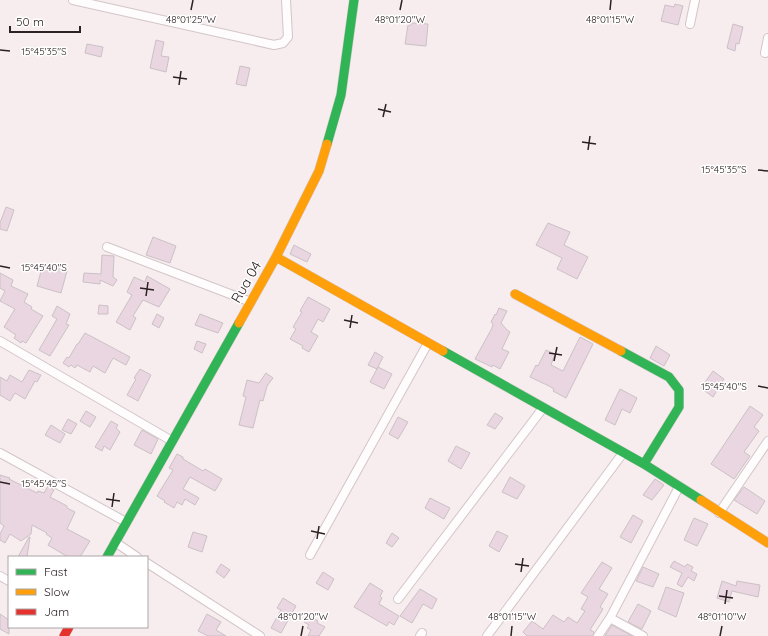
<svg xmlns="http://www.w3.org/2000/svg" width="768" height="636" font-family="Quicksand,sans-serif">
<style>
.building{fill:#e9d6e0;stroke:#cbc1c5}
.lines{fill:none;stroke-linecap:round;stroke-linejoin:round}
.street-casing{stroke:#d2c6c8;stroke-width:10}
.fast-casing{stroke:#d2c6c8;stroke-width:10}
.slow-casing{stroke:#d2c6c8;stroke-width:10}
.jam-casing{stroke:#d2c6c8;stroke-width:10}
.street{stroke:#fefcfc;stroke-width:8}
.fast{stroke:#30b455;stroke-width:9}
.slow{stroke:#ff9f0a;stroke-width:9}
.jam{stroke:#e5322d;stroke-width:9}
.ticks{fill:none;stroke:#2d2123;stroke-width:1.5}
.labels{text-anchor:middle;stroke-width:3;stroke-linejoin:round;paint-order:stroke}
.street-label{font-size:14px;fill:#2d2123;stroke:#fff}
.ticks-label{font-size:10px;text-anchor:middle;fill:#2d2123;stroke:#fff;stroke-width:3;stroke-linejoin:round;paint-order:stroke}
</style>
<rect width="100%" height="100%" fill="#f7ecee"/>
<path class="building" d="M675,4l8,2 -5,19 -17,-4 4,-16 9,2z
M411,23l17,1 -2,22 -21,-2 3,-19h3z
M733,24l10,3 -4,17 -3,-1 -1,8 -8,-3z
M156,40l8,2 -3,14 8,1 -3,15 -16,-4z
M87,44l16,3 -2,10 -16,-4z
M240,66l10,2 -4,18 -10,-2z
M6,207l8,3 -7,21 -7,-2v-6z
M548,223l22,9 -6,13 24,12 -11,22 -20,-10 5,-11 -26,-13z
M153,237l23,9 -6,17 -24,-8z
M294,245l17,9 -4,8 -17,-8z
M102,255l12,1 -1,21 4,3 -4,6 -13,-6v4l-17,-2 1,-9 17,1z
M43,264l24,7 -6,22 -24,-7z
M0,273l13,7 -2,6 17,8 -4,8 8,5 -1,2 12,7 -17,27 -4,-2 -1,2 -7,-5 2,-3 -12,-8 11,-18 -15,-8 5,-10 -5,-3z
M147,276l23,13 -11,18 -16,-7 -10,16 3,2 -6,12 -14,-8 16,-27 -5,-3 7,-15 11,5z
M308,297l22,12 -7,13 -5,-3 -7,13 7,4 -9,16 -7,-4 1,-2 -13,-7 6,-10 -3,-2 9,-15 -2,-1z
M99,305l9,1v8h-10z
M57,306l13,8 -4,10 3,1 -19,31 -11,-6 18,-31 -5,-3z
M499,308l8,3 -6,12 6,7 3,2 -8,17 7,3 -9,17 -7,-4 -1,2 -17,-8 17,-31 1,-4 -2,-2 4,-8 1,1z
M157,314l7,4 -5,10 -7,-4z
M200,314l23,9 -5,10 -23,-8z
M85,333l45,24 -4,8 -13,-7 -8,15 -12,-7 -3,6 -13,-7 -2,3 -4,-3 -2,2 -6,-4 4,-6 2,1 8,-14h1z
M580,337l13,7 -27,54 -13,-7 1,-2 -5,-3 -19,-9 6,-12 2,1 8,-16 9,4 -4,11 12,6z
M197,341l9,3 -4,9 -8,-4z
M656,346l14,9 -6,11 -14,-8z
M375,352l8,5 -6,12 -9,-4z
M378,367l14,7 -8,15 -14,-7z
M140,369l11,6 -13,26 -11,-6 9,-16 -2,-1z
M29,370l12,5 -4,7 -2,-1 -10,18 -10,-6 -5,8 -10,-6v-18l7,4 3,-6 12,7z
M713,371l11,8 -11,18 -12,-9z
M266,373l7,5 -6,8 -4,15 -3,-1 -7,28 -14,-3 7,-28 -3,-1 4,-16 12,3z
M620,389l17,9 -7,15 -8,-4 -7,16 -10,-5z
M750,406l13,9 -9,12 5,4 -15,21 6,4 -16,23 -23,-15z
M86,411l10,6 -6,10 -10,-6z
M495,413l8,5 -8,11 -8,-4z
M398,417l10,5 -10,17 -9,-5z
M68,419l9,5 -6,10 -9,-4z
M111,421l7,4 -2,3 4,4 -10,18 -6,-4 -2,5 -7,-4z
M51,425l14,9 -5,9 -15,-8z
M142,430l16,9 -7,15 -17,-9z
M456,446l14,7 -9,16 -13,-8z
M177,454l6,3v2l20,12 2,-2 17,10 -7,12 -25,-14 -7,12 16,9 -4,7 -10,-6 -3,6 -5,-3 -3,6 -10,-6 1,-1 -8,-5 16,-26 -4,-2z
M0,475l10,3 -1,1 28,14 1,-2 6,2 4,-7 6,4 -4,7 17,9v2l8,4 -8,17 23,12 -10,16h-12l-20,-12 4,-7 -6,-4 1,-1 -15,-8 -1,9 -10,7 -11,-7 -5,9 -5,-3v-6l4,-8 -4,-3z
M510,477l15,9 -8,13 -15,-7z
M655,479l9,6 -12,15 -9,-5z
M744,487l21,14 -8,13 -23,-14z
M430,498l20,10 -6,11 -19,-11z
M633,515l10,6 -12,22 -11,-6z
M694,518l14,6 -11,22 -13,-6z
M497,531l11,5 -9,16 -10,-6z
M193,532l14,4 -5,16 -14,-5z
M392,533l7,5 -7,9 -6,-4z
M29,537h1l-3,20h-9z
M674,561l11,6 2,-3 6,3 -2,4 6,3 -3,7 -6,-4 -6,10 -5,-3 5,-11 -12,-6z
M602,562l10,6 -13,21 9,5 -8,13 3,2 -13,21 4,2 -1,4h-66l-4,-4 9,-11 11,8 10,-14 11,7 4,-5 9,6 8,-12 -4,-2 7,-12 -7,-4z
M221,564l9,6 -6,8 -8,-6z
M643,567l16,7 -6,13 -17,-6z
M323,572l11,7 -6,11 -12,-7z
M722,581l14,5 1,-5 23,4 -2,12 -26,-6 -3,11 -12,-4z
M370,583l13,8 -3,5 2,2 -3,6 20,12 -5,9 -5,-3 -2,4 -33,-19z
M666,587l18,6 -8,24 -18,-8z
M420,589l17,10 -5,10 -9,-5 -11,19 -12,-7z
M283,598l13,8 -15,27 -10,-5 10,-18 -4,-2z
M638,604l13,7 -9,18 -14,-7z
M0,614l9,6v14l-9,-5z
M207,614l14,8 -5,8 10,6h-18l-10,-5z
M308,615l10,6 -1,2 8,4 -6,9h-11l3,-6 -4,-2 2,-3 -5,-3z
M612,625l20,11h-27z"/>
<g class="lines">
<g class="street-casing">
<path id="street" d="M73,0l201,45 9,-2 5,-6 -2,-37
M690,24l5,-24
M765,53l3,-15
M107,247l144,55
M0,341l172,100
M0,453l126,69
M719,513l49,-72
M115,542l22,15
M310,555l118,-212
M147,563l113,73
M0,576l9,5
M398,599l145,-191
M610,618l33,18
M420,636l2,-3
M487,636l136,-183
M598,636l12,-18 69,-131"/>
</g>
<g class="fast-casing">
<path id="fast" d="M327,144l14,-49 13,-95
M443,351l201,113 57,36
M621,351l48,26 10,13v17l-35,57
M107,557l132,-234"/>
</g>
<g class="slow-casing">
<path id="slow" d="M276,257l167,94
M515,294l106,57
M239,323l37,-66 43,-86 8,-27
M701,500l67,43"/>
</g>
<g class="jam-casing">
<path id="jam" d="M64,636l5,-9"/>
</g>
<use href="#street" class="street"/>
<use href="#fast" class="fast"/>
<use href="#slow" class="slow"/>
<use href="#jam" class="jam"/>
</g>
<path class="ticks" d="M191,10l2,-10M400,10l2,-10M610,10l1,-10M0,50l10,1M173,77l14,2M179,85l2,-14M378,109l13,3M383,117l3,-13M582,142l14,2M588,150l2,-14M758,170l10,1M0,266l10,2M140,288l14,2M146,296l2,-14M344,320l14,3M350,328l2,-13M549,353l13,2M554,361l3,-14M758,386l10,2M0,482l10,2M106,499l14,2M112,507l2,-14M311,531l14,3M317,539l2,-13M515,564l14,2M521,572l2,-14M719,596l14,2M725,604l2,-14M301,636l2,-10M511,636l1,-10M720,636l2,-10"/>
<g class="labels">
<g class="street-label">
<text transform="translate(246 282) rotate(-60)" y="5">Rua 04</text>
</g>
</g>
<g class="ticks-label">
<text x="191" y="23">48°01'25"W</text>
<text x="400" y="23">48°01'20"W</text>
<text x="610" y="23">48°01'15"W</text>
<text x="44" y="55">15°45'35"S</text>
<text x="724" y="173">15°45'35"S</text>
<text x="44" y="271">15°45'40"S</text>
<text x="724" y="390">15°45'40"S</text>
<text x="44" y="487">15°45'45"S</text>
<text x="303" y="620">48°01'20"W</text>
<text x="512" y="620">48°01'15"W</text>
<text x="722" y="620">48°01'10"W</text>
</g>
<rect x="8" y="556" width="140" height="72" fill="#ffffff" stroke="#aba6a7"/>
<rect x="16" y="569" width="20" height="6" fill="#30b455" stroke="#aba6a7"/>
<text x="44" y="576" font-size="12" fill="#2d2123">Fast</text>
<rect x="16" y="589" width="20" height="6" fill="#ff9f0a" stroke="#aba6a7"/>
<text x="44" y="596" font-size="12" fill="#2d2123">Slow</text>
<rect x="16" y="609" width="20" height="6" fill="#e5322d" stroke="#aba6a7"/>
<text x="44" y="616" font-size="12" fill="#2d2123">Jam</text>
<path d="M10 26v6h70v-6" fill="none" stroke="#2d2123" stroke-width="2"/>
<text x="16" y="26" font-size="12" fill="#2d2123" stroke="#ffffff" stroke-width="3" paint-order="stroke">50 m</text>
</svg>
